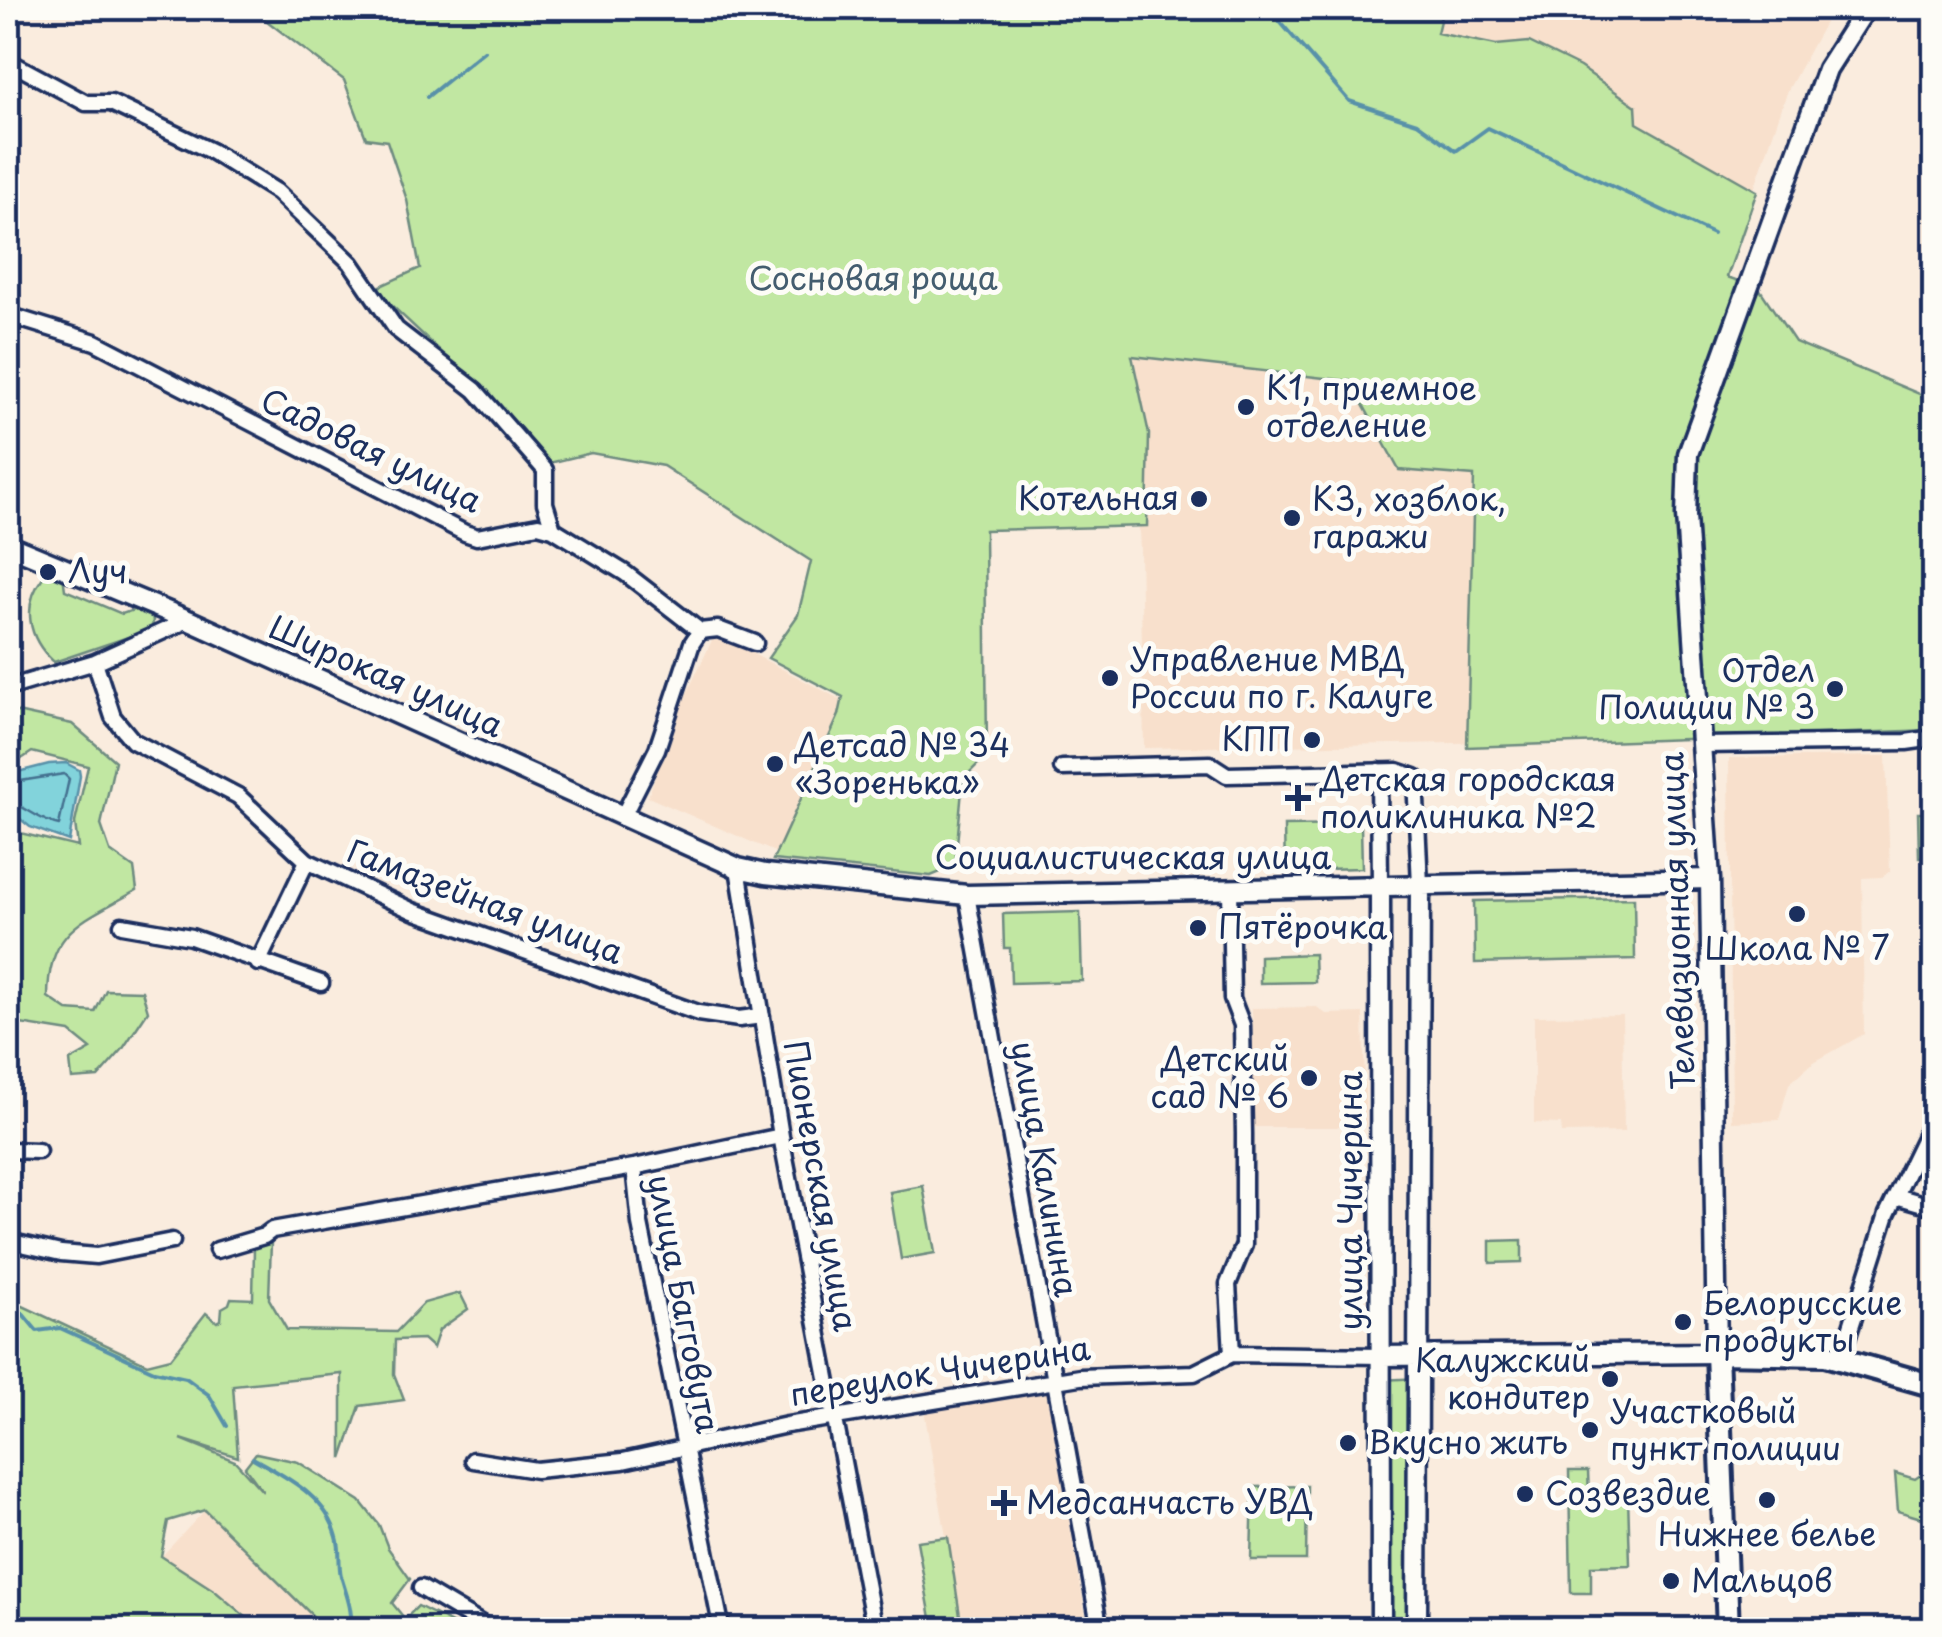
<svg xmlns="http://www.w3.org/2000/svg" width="1942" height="1637" font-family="'Playpen Sans',sans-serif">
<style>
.built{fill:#f8e0cc}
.green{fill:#c1e7a2;stroke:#6e8b80;stroke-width:2.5}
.water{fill:#82d3db;stroke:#5991a9;stroke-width:2.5}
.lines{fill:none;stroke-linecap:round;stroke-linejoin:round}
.shore{stroke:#447190;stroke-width:2.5}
.stream{stroke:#5991a9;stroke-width:4}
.minor-casing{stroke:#1b2f5e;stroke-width:21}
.tertiary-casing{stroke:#1b2f5e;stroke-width:25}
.secondary-casing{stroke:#1b2f5e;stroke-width:28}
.minor{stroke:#fdfcf7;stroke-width:14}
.tertiary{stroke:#fdfcf7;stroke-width:18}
.secondary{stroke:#fdfcf7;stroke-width:20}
.poi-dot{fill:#1b2f5e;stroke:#fdfcf7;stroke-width:4}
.labels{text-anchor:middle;stroke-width:10;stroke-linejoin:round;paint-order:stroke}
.park-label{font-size:32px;fill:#445d6f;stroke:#fdfcf7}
.poi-label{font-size:32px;fill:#1b2f5e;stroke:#fdfcf7;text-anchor:start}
.street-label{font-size:32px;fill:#1b2f5e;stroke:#fdfcf7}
</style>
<rect width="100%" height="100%" fill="#faecde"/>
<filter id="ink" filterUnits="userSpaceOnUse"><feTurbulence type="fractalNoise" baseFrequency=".01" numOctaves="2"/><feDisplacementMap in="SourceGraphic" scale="20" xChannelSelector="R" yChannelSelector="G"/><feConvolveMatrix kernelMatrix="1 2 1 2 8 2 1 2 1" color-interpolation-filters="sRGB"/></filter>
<g filter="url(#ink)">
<path class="built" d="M1443,8h390l-45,82 -34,99 -117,-67 -1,-16 -56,-39 -51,-24 -33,2 -60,-13z
M1129,346l252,22 262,85 -128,289 -371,6 -4,-198z
M715,634l184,96 -113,127 -138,-60 28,-81z
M1886,756l4,115 -8,6 -20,1 2,156 -50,28 -25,22 -10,36 -47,2 -3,-364z
M1317,1007l9,7 37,-1 3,114h-112l-2,-119z
M1622,1015l2,117 -62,1 -1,-9 -27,-1v-107z
M1047,1393l41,236h-63l-1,-6 -62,6 -38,-219z
M205,1510l121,119h-110l-55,-72z"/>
<path class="green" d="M250,8h1193l-6,25 59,12 33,-3 51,25 56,39 1,17 120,68 -30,86 32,11 36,54 139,58v330l-467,17 7,-271 -75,-6 -49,-89 -218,-25 17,78 -2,92 -162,4 2,225 -24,24 -8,87 -24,10 -158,-16 66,-145 4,-18 -75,-39 30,-43 13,-54 -148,-95 -72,-13 -46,11 -68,-79 -103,-96 46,-21 -13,-68 -20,-59 -21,-3 -22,-58z
M55,573l8,2 2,15 57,24 17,-6 10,3 4,9 -1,9 -98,33c-27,-24 -32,-57 -11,-85z
M8,710l64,14 43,37 -14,64 9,26 24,17 3,22c-53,31 -89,38 -89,107l19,13 28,2 11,-22 36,1 6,20 -26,39 -24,27 -26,2 -2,-18 21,-12 -21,-17 -62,-10v-192l70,17 -3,-24 13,-57 -56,-14 -24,16z
M1918,813h16v44h-15z
M1361,825l1,43 -77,2 -1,-44z
M1634,898l1,61 -160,4 -1,-62z
M1080,912l2,69 -71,2 -1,-35h-6l-1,-34z
M1314,954l1,28 -55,1v-27z
M923,1186l12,67 -34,6 -11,-67z
M1522,1240v22l-32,1v-22z
M264,1241l7,1 -2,57 18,31 109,2 28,-29 36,-10 8,16 -29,21 -6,18 -10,-9 -28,1 -1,34 10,26 -44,6 -18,53v-85l-109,11 5,72 -57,-18 54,22 28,31 -18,-25 11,-14 42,9 62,39 19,24 9,23 22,31 -18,24 13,16 13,-13 46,23h-138l-121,-119 -37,11 -7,35 54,35 45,38 -252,1v-331l139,65 24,-6 35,-45 11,9 4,-2 1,-12 7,-4 2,-6 22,1 1,-51z
M1419,1378l-2,251 -36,1 1,-250z
M1569,1471h19l1,25 39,-1 2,70 -39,1v27h-20z
M1895,1473l20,6 7,-5 12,3v45l-36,-11z
M1307,1486l-1,74h-55l2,-73z
M948,1537l14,92h-29l-16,-88z"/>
<path class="water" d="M66,763l13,7 1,6 -11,65 -39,-14 -22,-18 2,-35 39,-10z"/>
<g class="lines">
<path class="shore" d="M8,783l56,-9 5,5 -10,46c-21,-4 -35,-21 -51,-23"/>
<path class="stream" d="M1268,8l81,93 68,22 39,28 32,-23 225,106
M427,97l57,-46
M8,1296l29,35 23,-3 94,43 32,7 23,17 18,31
M253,1458c34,20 73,38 84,79 4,13 1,27 4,39 7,24 10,28 11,54"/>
<g class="minor-casing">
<path id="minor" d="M8,61l78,42h25l100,48 66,41 74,71 45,66 79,61 70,80v33l8,26
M8,315l87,27 370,191 12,4 61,-12 15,4 72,44 75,58 18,-2 37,14
M95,662l18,55 20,24 105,55 69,65 106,50 285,102 41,6 23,-3
M8,688l87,-26 93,-42
M1702,745l204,-3 28,-4
M1062,768l148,-4 17,11 170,-4 18,6 5,108
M1379,771l1,115
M622,818l35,-69 35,-106 8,-12
M738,868l43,268 94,494
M1230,889l2,110 10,26 2,109v111l-16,39 4,70
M967,895l133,735
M122,925l69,12 130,46
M258,963l49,-102
M8,1150l30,1
M634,1167l6,57 82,406
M1896,1196l38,11
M8,1241l53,12 35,3 76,-15
M217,1250l47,-14 8,-6 362,-63 147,-31
M1841,1358l46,-144 47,-97
M473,1460l63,10 87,-9 164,-36 293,-48 114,-4 38,-19 149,2
M421,1588l71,42"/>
</g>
<g class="tertiary-casing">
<path id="tertiary" d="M8,545l180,75 550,248 27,6 202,21 743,-16
M1380,886l1,744
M1381,1356l336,-3 -7,-474 -24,-363 2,-62 139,-385 39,-61
M1417,1630l3,-745"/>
</g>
<g class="secondary-casing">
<path id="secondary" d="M1728,1630l-11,-277 108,2 109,31"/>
</g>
<use href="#minor" class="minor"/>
<use href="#tertiary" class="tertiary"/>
<use href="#secondary" class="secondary"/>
</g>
</g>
<g class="poi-dot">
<circle cx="1246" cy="407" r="10"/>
<circle cx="1199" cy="499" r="10"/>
<circle cx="1292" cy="518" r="10"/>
<circle cx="48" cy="572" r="10"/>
<circle cx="1110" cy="678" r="10"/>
<circle cx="1835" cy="689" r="10"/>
<circle cx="1312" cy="740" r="10"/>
<circle cx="775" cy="764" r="10"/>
<path d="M1293 783h10v10h10v10h-10v10h-10v-10h-10v-10h10z"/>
<circle cx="1797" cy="914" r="10"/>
<circle cx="1198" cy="928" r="10"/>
<circle cx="1309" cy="1078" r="10"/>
<circle cx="1683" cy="1322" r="10"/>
<circle cx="1610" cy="1379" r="10"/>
<circle cx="1590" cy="1430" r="10"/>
<circle cx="1348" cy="1443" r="10"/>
<circle cx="1525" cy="1494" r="10"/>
<circle cx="1767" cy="1500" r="10"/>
<path d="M999 1488h10v10h10v10h-10v10h-10v-10h-10v-10h10z"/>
<circle cx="1671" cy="1581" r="10"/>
</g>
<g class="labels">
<g class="park-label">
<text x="873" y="290">Сосновая роща</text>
</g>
<g class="poi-label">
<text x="1266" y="400">К1, приемное<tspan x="1266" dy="37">отделение</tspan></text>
<text x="1179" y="510" text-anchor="end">Котельная</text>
<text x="1312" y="511">К3, хозблок,<tspan x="1312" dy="37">гаражи</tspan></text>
<text x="68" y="583">Луч</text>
<text x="1130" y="671">Управление МВД<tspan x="1130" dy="37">России по г. Калуге</tspan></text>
<text x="1815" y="682" text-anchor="end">Отдел<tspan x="1815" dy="37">Полиции № 3</tspan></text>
<text x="1292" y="751" text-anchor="end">КПП</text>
<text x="795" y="757">Детсад № 34<tspan x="795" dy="37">«Зоренька»</tspan></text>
<text x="1320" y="791">Детская городская<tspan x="1320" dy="37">поликлиника №2</tspan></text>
<text x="1218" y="939">Пятёрочка</text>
<text x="1797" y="960" text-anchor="middle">Школа № 7</text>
<text x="1289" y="1071" text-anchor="end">Детский<tspan x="1289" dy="37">сад № 6</tspan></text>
<text x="1703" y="1315">Белорусские<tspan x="1703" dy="37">продукты</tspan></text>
<text x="1590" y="1372" text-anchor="end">Калужский<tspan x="1590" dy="37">кондитер</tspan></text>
<text x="1610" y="1423">Участковый<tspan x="1610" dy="37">пункт полиции</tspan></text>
<text x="1368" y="1454">Вкусно жить</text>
<text x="1545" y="1505">Созвездие</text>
<text x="1026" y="1514">Медсанчасть УВД</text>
<text x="1767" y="1546" text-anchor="middle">Нижнее белье</text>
<text x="1691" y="1592">Мальцов</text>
</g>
<g class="street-label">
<text transform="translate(371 451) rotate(26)" y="11">Садовая улица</text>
<text transform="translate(386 677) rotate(24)" y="11">Широкая улица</text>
<text x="1133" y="869">Социалистическая улица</text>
<text transform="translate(485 902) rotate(21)" y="11">Гамазейная улица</text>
<text transform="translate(1678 921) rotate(-92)" y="11">Телевизионная улица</text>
<text transform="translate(1044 1169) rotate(80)" y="11">улица Калинина</text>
<text transform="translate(820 1186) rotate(80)" y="11">Пионерская улица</text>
<text transform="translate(1351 1201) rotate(-90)" y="11">улица Чичерина</text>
<text transform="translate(683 1304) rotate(79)" y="11">улица Багговута</text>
<text transform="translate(940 1372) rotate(-9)" y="11">переулок Чичерина</text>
</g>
</g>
<rect width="1942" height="1637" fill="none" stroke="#fdfcf7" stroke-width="40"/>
<rect x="20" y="20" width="1902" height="1597" fill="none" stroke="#1b2f5e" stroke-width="4" filter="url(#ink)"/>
</svg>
